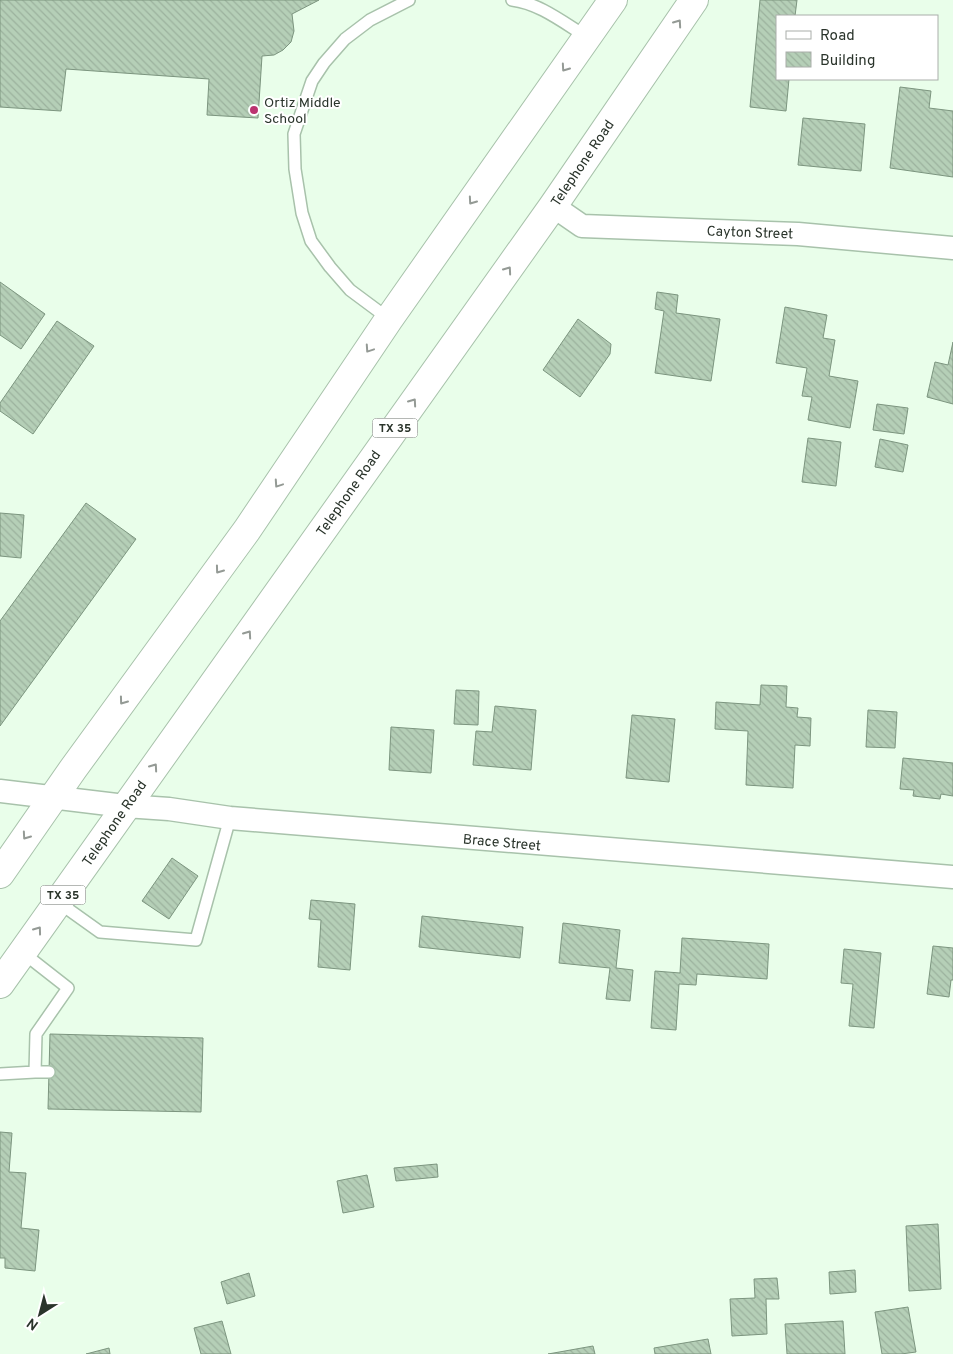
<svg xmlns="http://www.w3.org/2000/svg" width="953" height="1354" font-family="Overpass,sans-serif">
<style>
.building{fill:url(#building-back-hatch);stroke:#7c957f}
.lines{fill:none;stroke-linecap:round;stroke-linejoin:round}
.lane-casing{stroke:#a8c2ab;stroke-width:14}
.street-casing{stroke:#a8c2ab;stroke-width:25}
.primary-casing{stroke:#a8c2ab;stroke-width:30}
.lane{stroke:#fff;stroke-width:11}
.street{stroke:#fff;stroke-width:22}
.primary{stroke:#fff;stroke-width:28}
.oneway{stroke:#949a95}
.poi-dot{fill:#bb3370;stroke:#fff;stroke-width:2}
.labels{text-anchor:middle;stroke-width:4;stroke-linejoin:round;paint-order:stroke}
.shield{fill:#fff;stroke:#6a716b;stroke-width:1}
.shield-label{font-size:12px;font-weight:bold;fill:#2a342b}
.poi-label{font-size:14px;fill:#2a342b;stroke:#fff;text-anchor:start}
.street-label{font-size:14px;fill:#2a342b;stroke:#fff}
</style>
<defs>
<pattern id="building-back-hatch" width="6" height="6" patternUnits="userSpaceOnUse" patternTransform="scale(1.25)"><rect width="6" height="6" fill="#b5cfb7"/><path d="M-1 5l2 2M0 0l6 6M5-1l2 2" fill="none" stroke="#9cb29e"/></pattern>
</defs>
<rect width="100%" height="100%" fill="#e9feea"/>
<path class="building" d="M0,0h319l-27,14 2,17 -3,11 -8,8 -9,5 -12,1 -4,62 -51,-3 2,-36 -143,-10 -5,42 -61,-4z
M760,0h37l-2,16h-18v63h12l-3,32 -36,-4z
M900,87l31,4 -2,17 24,3v66l-63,-9z
M803,118l62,6 -4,47 -63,-6z
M0,282l45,32 -24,35 -21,-14z
M657,292l21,3 -2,18 44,6 -9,62 -56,-8 9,-62 -9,-2z
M785,307l42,8 -4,23 12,2 -6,36 29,5 -8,47 -42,-8 4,-23 -10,-1 5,-28 -31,-5z
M578,319l33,25 -1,10 -30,43 -37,-27z
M57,321l37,25 -61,88 -33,-23v-8z
M953,342v62l-26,-7 8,-35 13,3z
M877,404l31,4 -4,26 -31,-4z
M808,438l33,4 -5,44 -34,-4z
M880,439l28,6 -5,27 -28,-5z
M86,503l50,36 -136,187v-105z
M0,513l24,2 -3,43 -21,-2z
M761,685l26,1 -1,21 12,1 -1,9 14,1 -1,28 -15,-1 -2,43 -47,-3 2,-54 -33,-2 1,-27 44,3z
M456,690l23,1 -1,34 -24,-1z
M495,706l41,4 -5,60 -58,-5 3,-34 16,1z
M868,710l29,2 -2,36 -29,-1z
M632,715l43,4 -6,63 -43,-4z
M391,727l43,3 -3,43 -42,-3z
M903,758l50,5v33l-12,-2 -1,5 -27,-3 1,-6 -14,-1z
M172,858l26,18 -29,43 -27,-18z
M311,900l44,4 -5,66 -32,-3 3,-47 -12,-1z
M422,916l101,11 -3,31 -101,-11z
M563,923l57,7 -4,38 17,2 -3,31 -24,-2 4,-31 -51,-5z
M682,938l87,6 -2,35 -70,-5 -1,11 -17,-1 -3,46 -25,-2 4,-57 25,2z
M933,946l20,2v32h-2l-2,17 -22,-3z
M844,949l37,4 -7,75 -25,-2 4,-42 -12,-1z
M50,1034l153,4 -2,74 -153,-3z
M0,1132l12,1 -3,39 17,1 -5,55 18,2 -4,41 -30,-3v-10h-5z
M437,1164l1,13 -42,4 -2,-13z
M367,1175l7,32 -31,6 -6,-32z
M938,1224l3,65 -32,2 -3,-65z
M855,1270l1,22 -26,2 -1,-22z
M249,1273l6,23 -28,8 -6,-22z
M777,1278l2,21h-13l1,35 -35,2 -2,-37 25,-1 -1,-19z
M908,1307l8,45 -15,2h-19l-7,-42z
M222,1321l9,33h-30l-7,-26z
M843,1321l2,33h-58l-2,-30z
M708,1339l3,15h-56l-1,-6z
M593,1346l2,8h-47z
M109,1348l1,6h-24z"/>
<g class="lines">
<g class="lane-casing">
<path id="lane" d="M512,0c27,3 52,23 75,37
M389,319l-39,-29 -20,-23 -19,-26 -9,-28 -7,-44 -1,-35 18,-53 12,-18 21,-24 25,-19 39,-20
M58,902l42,30 96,8 34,-122
M35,1072h14
M0,1074l35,-2 1,-38 32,-46 -46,-36"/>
</g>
<g class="street-casing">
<path id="street" d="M553,206l29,20 216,8 155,14
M0,791l125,15 44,3 61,9 723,59"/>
</g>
<g class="primary-casing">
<path id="primary" d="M0,874l73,-105 174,-239 142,-211 224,-319
M0,984l553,-778 141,-206"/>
</g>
<use href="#lane" class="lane"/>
<use href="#street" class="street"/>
<use href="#primary" class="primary"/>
</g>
<defs><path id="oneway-chevron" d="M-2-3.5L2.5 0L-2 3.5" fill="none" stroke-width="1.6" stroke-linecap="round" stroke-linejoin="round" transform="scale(1.25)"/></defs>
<g class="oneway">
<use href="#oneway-chevron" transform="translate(678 23) rotate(-55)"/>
<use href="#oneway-chevron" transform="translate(565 68) rotate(125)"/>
<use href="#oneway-chevron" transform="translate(472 201) rotate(125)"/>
<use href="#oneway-chevron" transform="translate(508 270) rotate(-55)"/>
<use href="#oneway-chevron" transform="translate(369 349) rotate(124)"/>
<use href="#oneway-chevron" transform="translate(413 402) rotate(-55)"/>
<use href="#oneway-chevron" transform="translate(278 484) rotate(124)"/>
<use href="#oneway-chevron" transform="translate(219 570) rotate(126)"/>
<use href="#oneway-chevron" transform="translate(248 634) rotate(-55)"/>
<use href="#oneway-chevron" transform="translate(123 701) rotate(126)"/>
<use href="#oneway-chevron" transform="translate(154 767) rotate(-55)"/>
<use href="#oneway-chevron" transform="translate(26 836) rotate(125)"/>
<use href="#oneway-chevron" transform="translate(38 930) rotate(-54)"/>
</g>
<circle class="poi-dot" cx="254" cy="110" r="5"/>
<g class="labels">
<g class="shield">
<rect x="372.5" y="418.5" width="45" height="19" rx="4"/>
<rect x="40.5" y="885.5" width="45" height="19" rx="4"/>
</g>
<g class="shield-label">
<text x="395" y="432">TX 35</text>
<text x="63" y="899">TX 35</text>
</g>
<g class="poi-label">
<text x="264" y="107">Ortiz Middle<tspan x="264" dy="16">School</tspan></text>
</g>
<g class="street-label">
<text transform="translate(582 163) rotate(-56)" y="5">Telephone Road</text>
<text transform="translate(750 232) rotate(2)" y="5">Cayton Street</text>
<text transform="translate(348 493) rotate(-55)" y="5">Telephone Road</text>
<text transform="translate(114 823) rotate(-55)" y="5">Telephone Road</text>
<text transform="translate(502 842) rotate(5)" y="5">Brace Street</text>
</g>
</g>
<rect x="776" y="15" width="162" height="65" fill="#ffffff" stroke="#aaaeaa"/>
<rect x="786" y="31" width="25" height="8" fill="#ffffff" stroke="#aaaeaa"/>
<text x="820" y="40" font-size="15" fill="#2a342b">Road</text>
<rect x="786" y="52" width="25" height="15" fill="url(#building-back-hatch)" stroke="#aaaeaa"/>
<text x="820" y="65" font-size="15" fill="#2a342b">Building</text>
<g transform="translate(40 1314) rotate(216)" stroke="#ffffff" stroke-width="4" paint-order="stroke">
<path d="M0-4L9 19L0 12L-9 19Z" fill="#2a342b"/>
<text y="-8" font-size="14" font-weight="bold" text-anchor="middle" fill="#2a342b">N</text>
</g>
</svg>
